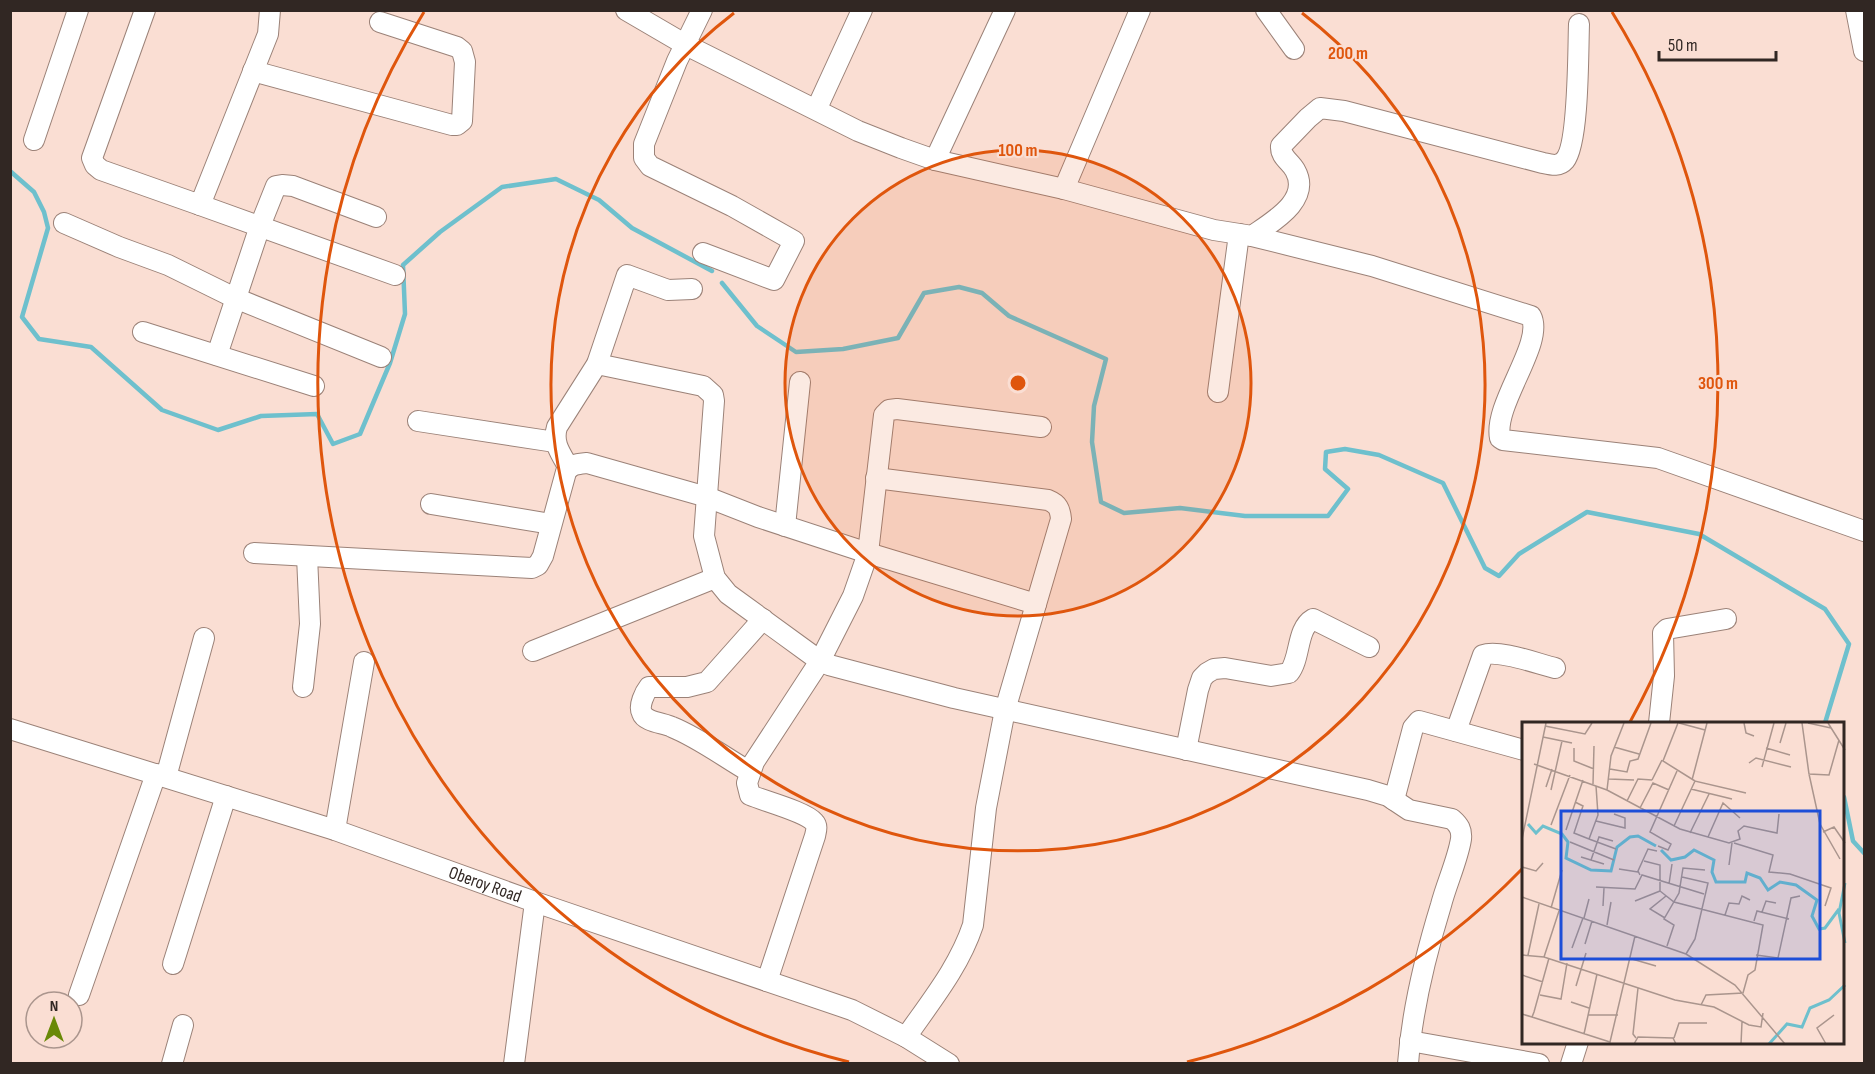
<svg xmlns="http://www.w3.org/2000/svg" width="1875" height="1074" font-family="'Sofia Sans Condensed',sans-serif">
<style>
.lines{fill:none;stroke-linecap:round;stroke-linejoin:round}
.stream{stroke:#6ec0cd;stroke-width:4.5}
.minor-casing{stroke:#9b8278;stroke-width:22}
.minor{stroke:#fff;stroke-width:20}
.ring{fill:none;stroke:#df560d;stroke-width:3}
.labels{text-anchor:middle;stroke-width:4.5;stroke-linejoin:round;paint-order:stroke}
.street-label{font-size:18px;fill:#312723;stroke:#faded3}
.inset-river{fill:none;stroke:#6ec0cd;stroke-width:3}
.inset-road{fill:none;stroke:#aa958d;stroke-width:1.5}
.view{fill:#1d4ed8;fill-opacity:0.15;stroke:#1d4ed8;stroke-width:3}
.inset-edge{fill:none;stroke:#312723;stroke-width:3}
.centre{fill:#df560d;stroke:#faded3;stroke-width:3}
.ring-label{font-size:18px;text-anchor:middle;font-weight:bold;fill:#df560d;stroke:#faded3;stroke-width:4.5;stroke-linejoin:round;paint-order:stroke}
</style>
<rect width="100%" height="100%" fill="#faded3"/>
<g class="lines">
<path class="stream" d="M10,171l24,21 10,20 4,16 -26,89 17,22 52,8 71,63 56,20 43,-14 56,-2 16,30 27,-10 30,-71 15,-49 -2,-49 37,-33 62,-45 54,-8 43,21 33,28 80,43
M722,283l35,43 39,26 47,-3 55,-11 26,-45 35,-6 23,6 27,23 97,43 -12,47 -2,36 9,60 23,11 56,-5 65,8h83l20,-27 -23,-20 1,-17 19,-3 34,6 64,28 42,85 14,8 20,-22 68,-42 112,22 126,75 24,35 -24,79
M1844,797l9,44 11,12"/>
<g class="minor-casing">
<g id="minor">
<path d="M145,10l-53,148 3,7 6,5 99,35 68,-171 2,-24"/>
<path d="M626,10l60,35 172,86 43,17 34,12 129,29 150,41 38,6c20,-14 60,-36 43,-66 -5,-9 -15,-13 -14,-24l27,-28 12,-10 24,3 199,52c9,2 16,4 22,-3 14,-17 13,-110 14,-136"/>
<path d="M702,10l-25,51 -33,83v14l6,8 82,40 62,35 -20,39 -71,-27"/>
<path d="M1266,10l28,39"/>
<path d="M1856,10l8,41"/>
<path d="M253,71l199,54h5l5,-4 3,-59 -3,-11 -5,-4 -77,-25"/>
<path d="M817,108l45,-98"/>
<path d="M34,140l44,-130"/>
<path d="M935,160l70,-150"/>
<path d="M1064,189l76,-179"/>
<path d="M200,205l195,70"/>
<path d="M64,223l55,24 49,18 67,33 146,59"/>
<path d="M1252,236l120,30 159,50c14,27 -38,88 -31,122l3,2 155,18 206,73"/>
<path d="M143,332l171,54"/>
<path d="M217,355l43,-129 16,-40 6,-1 11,1 83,31"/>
<path d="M597,364l106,22 10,9 1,6 -10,135 11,42 13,16 92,67 9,4 125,33 414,92 20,6 21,14 43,9c7,6 10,11 9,20 -3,20 -15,46 -20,66 -16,52 -29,104 -33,159"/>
<path d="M1218,392l21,-158"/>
<path d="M418,421l137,21"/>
<path d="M569,468c-8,-14 -17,-25 -12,-41l40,-63 30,-89 41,15 24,-1"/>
<path d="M876,478l172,22c10,4 12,9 13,19l-56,191 -19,98 -13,117c-14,42 -42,76 -67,112"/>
<path d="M431,504l120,20"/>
<path d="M785,526l15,-144"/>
<path d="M254,553l278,15 6,-3 5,-9 23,-84c5,-8 12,-8 21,-9l120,34 51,20 110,36 168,51"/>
<path d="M533,651l182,-73"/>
<path d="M303,687l7,-63 -3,-68"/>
<path d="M1659,723l5,-47 -1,-43 4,-4 59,-10"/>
<path id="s1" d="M10,729l325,101 200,72 317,108 54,27 43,27"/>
<path d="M1456,731l27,-76c16,-6 55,9 72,13"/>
<path d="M1186,750l12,-60 4,-12 5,-5 7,-4 11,-1 46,8 18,-3c12,-15 7,-44 24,-54l56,28"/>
<path d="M750,772c-26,-15 -51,-34 -78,-45 -8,-4 -27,-5 -30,-14 -4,-7 3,-21 7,-26h38l20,-5 56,-63"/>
<path d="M166,777l38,-139"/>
<path d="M1394,800l19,-72 6,-7 105,29"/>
<path d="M335,830l29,-168"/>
<path d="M173,964l53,-168"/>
<path d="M767,981l48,-145c1,-5 3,-10 -1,-14 -8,-10 -50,-21 -64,-27l-3,-12 7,-21 66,-101 33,-65 15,-43 16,-138 5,-5 8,-1 144,18"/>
<path d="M79,995l77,-221"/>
<path d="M1410,1041l129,23"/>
<path d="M172,1064l11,-39"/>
<path d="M514,1064l21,-162"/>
<path d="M1571,1064l7,-22"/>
</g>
</g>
<use href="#minor" class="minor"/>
</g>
<circle cx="1018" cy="383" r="233" fill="#df560d" fill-opacity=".12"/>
<g class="ring">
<circle cx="1018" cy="383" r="233"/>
<path d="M1302 13A467 467 0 1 1 734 13"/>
<path d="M1522 869A700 700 0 0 1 1187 1062M849 1062A700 700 0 0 1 424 12M1612 12A700 700 0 0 1 1630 722"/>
</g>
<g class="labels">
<g class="street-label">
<text dy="6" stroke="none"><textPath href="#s1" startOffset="500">Oberoy Road</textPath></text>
</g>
</g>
<g transform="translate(1522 722)">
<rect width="322" height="322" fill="#faded3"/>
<path class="inset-river" d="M6,102l8,9 7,-7 19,8 6,8 -2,16 25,12 20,1 6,-24 13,-10 8,-1 18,10M139,128l10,10 14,-3 9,-7 20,10 -2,12 4,10h29l2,-9 13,5 8,12 12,-8 16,3 21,15 -5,16 7,13 6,-1 14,-19M323,161l-6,30 6,30M247,322l18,-20 15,3 8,-19 19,-8 16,-15"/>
<path class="inset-road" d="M156,1l-15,38 32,20M157,1l26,7M222,1l2,10 8,3M280,1l7,51 20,1 10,-35M286,1l23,5M306,1l17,27M23,4l40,8 7,-11M21,15l29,6M258,21l6,-20M92,25l25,7M52,26v13l20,8M244,26l24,7M227,41l7,-5 35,9M12,42l73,26 73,39 49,14 11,-4 -2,-8 6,-5 33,7 2,-19M240,45l12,-44M88,47l17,3 3,-11 8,-2 13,-36M287,52l11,50 20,35M87,57l25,1M130,58l10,-20M170,58l15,-57M71,62l1,-38M24,65l6,-18M169,67l41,10M29,68l11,-49M85,68l4,-34 13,-33M105,79l11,-22 14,1M53,80l8,4 -9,27 15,6 9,-24 -2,-29M118,86l13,-25 16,7M74,99l29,7v-10l-11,-4M29,103l19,-50M152,104l21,-45 51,12M44,108l17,-50M301,110l11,-5 11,16M168,111l19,-39M186,115l15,-34 17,15M0,117l24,-116M67,117l27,10M48,120l44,18M212,121l39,12 -4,17 21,2 41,14 -6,18M136,124l10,4 3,-6 -21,-12 27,-61M59,135l23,7M69,138l8,-23 14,4M122,139l16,4v26l14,11 89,23 -8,45 -7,5 -5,18 -37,2 -5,10M207,143l3,-22M0,145l14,4 7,-8M97,147l19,3M118,153l-2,-4 10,-22 9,2M160,155l26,6 -13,56 -9,15M147,162l3,-20M74,165l39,2 7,-14 62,19M0,175l164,57 49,31 50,59M113,179l25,-10M81,184l1,-18M29,186l11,-38M240,190l4,-11 10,2M203,193l4,-12 10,1 3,-8 8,4M62,196l5,-19M143,196l-15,-9 16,-13M232,199l3,-10 32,8M85,203l4,-23M63,222l7,-23M145,224l7,-21 -10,-6 15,-26 4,-25 22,2M50,226l11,-30M0,233l22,2 131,43 39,7 35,18 12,2 2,-14M6,233l11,-51M234,233l22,3 13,-60 9,-2M22,235l15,-46M110,237l24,7M0,253l21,7M54,264l10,-33M18,273l21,4 6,-36M49,280l18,6M0,292l10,3 2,-5 15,-54M66,293h30M10,295l78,25 25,-106M62,312l13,-60M114,316l-3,-4 5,-46M152,316l5,-15h28M112,322l4,-7 35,1 3,6M219,322l1,-22M304,322l-9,-16 17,-13"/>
<path class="view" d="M39,89h259v148h-259z"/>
<rect width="322" height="322" class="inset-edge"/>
</g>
<circle cx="1018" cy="383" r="9" class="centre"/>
<g class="ring-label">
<text x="1348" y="59">200 m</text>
<text x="1018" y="156">100 m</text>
<text x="1718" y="389">300 m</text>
</g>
<rect width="1875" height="1074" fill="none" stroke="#312723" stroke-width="24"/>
<g transform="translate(54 1020)"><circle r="28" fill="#faded3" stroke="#aa958d" stroke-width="1.5"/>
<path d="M0-4.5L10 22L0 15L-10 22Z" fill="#698907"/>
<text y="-9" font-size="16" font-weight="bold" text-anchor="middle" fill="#312723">N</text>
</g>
<path d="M1659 51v9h117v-9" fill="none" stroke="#312723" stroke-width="3"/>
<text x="1668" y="51" font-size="18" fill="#312723" stroke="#faded3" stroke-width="4.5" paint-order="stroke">50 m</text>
</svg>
